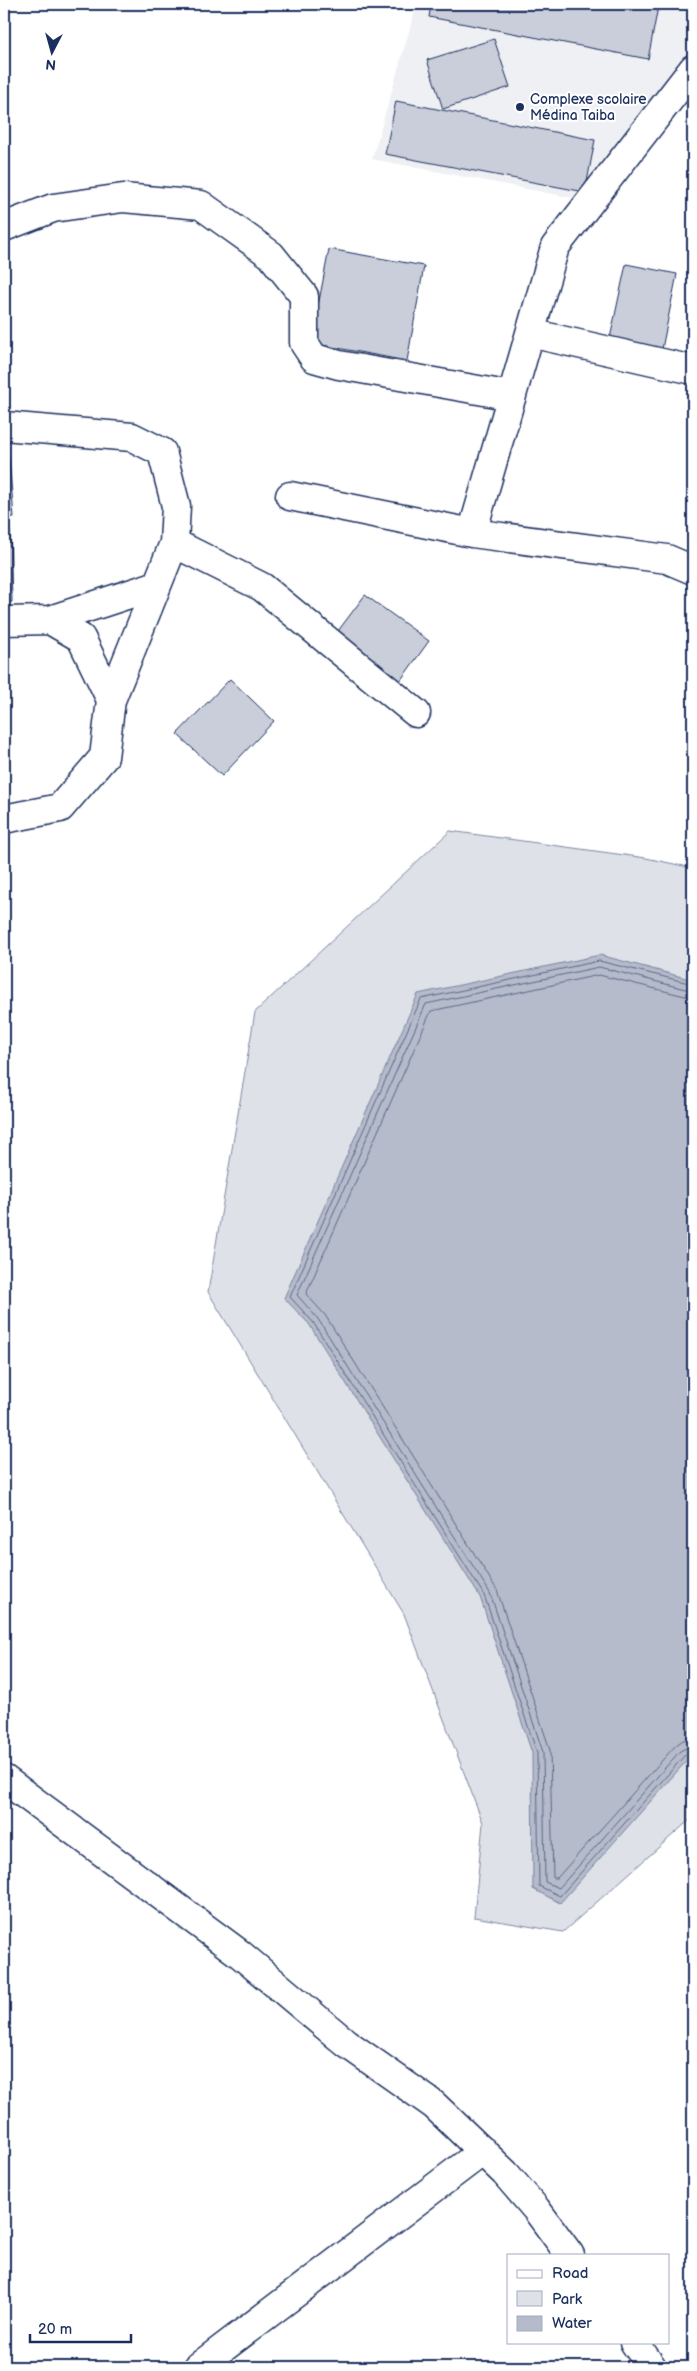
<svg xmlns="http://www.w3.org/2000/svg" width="697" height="2371" font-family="'Balsamiq Sans',sans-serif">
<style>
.built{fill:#eff0f4}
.green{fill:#dee1e7;stroke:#7c88a2}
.water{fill:#b5bbca;stroke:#77839f}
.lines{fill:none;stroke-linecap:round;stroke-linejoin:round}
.shore{stroke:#596789;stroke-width:1}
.building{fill:#caceda;stroke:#1b2f5e}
.street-casing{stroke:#1b2f5e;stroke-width:31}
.street{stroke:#fff;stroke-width:28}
.poi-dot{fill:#1b2f5e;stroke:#fff;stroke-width:2}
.labels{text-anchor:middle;stroke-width:4;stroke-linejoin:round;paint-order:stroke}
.poi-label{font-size:14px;fill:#1b2f5e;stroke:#fff;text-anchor:start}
</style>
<rect width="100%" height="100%" fill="#fff"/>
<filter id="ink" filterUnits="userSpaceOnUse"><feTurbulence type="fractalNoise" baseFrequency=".02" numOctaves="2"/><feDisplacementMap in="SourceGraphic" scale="10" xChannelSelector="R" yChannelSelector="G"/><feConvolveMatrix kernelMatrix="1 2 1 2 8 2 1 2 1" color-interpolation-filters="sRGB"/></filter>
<g filter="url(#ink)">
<path class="built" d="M417,4h276v50l-109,146 -212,-41z"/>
<path class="green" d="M450,831l196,27 47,10v949l-130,115 -89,-15 9,-94 -79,-209 -196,-322 47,-280z"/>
<path class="water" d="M600,955l93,25v778h-4l-129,145 -27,-14 -1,-136 -52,-156 -171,-273 -25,-26 134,-304z"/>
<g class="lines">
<path class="shore" d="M693,984l-94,-23 -178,38 -131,298 23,25 171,273 53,158 2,133 21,10 125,-141 8,-2
M693,991l-94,-24 -173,37 -129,291 21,24 172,274 53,159 2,130 14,6 121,-137 6,-3 7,-1
M693,998l-94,-23 -168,36 -125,283 19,21 172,275 53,160 3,128h4l118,-132 8,-6h10"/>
</g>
<path class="building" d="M431,4h213l14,3 -10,52 -219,-42z
M494,39l16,48 -67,22 -16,-49z
M396,101l199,39 -10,52 -200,-38z
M329,249l95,17 -17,95 -96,-18z
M626,264l51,10 -16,80 -52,-11z
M4,447h4l6,70 -10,1z
M4,530h6l2,72 -8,1z
M365,595l64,46 -29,40 -65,-46z
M230,679l44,42 -52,55 -45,-42z"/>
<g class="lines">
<g class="street-casing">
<path id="street" d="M4,227l49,-19 70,-10 78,7 70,50 33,41v47l10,15 25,7 173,31
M530,333l163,37
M4,426l128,11 30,15 14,54 -2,37 -63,157 -7,57 -44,51 -56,11
M290,496l182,37 195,26 26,11
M472,533l83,-286 138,-178
M174,543l88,44 154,126
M50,620l107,-35
M4,621l46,-1 31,18 30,62
M4,1779l236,175 106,89 88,62 71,68 31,36 34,46
M634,2342l18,25
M198,2367l285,-216"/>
</g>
<use href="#street" class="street"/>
</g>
</g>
<circle class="poi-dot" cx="520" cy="107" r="5"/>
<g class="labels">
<g class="poi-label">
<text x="530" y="104">Complexe scolaire<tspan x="530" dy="16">Médina Taiba</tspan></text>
</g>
</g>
<rect width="697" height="2371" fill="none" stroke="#fff" stroke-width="20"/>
<rect x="10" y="10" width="677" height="2351" fill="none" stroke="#1b2f5e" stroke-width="2" filter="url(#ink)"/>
<rect x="507" y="2254" width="162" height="90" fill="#ffffff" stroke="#a4acbf"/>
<rect x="517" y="2270" width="25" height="8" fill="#ffffff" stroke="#a4acbf"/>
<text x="552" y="2278" font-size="15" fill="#1b2f5e">Road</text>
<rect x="517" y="2291" width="25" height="15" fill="#dee1e7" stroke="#a4acbf"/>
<text x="552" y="2304" font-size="15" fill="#1b2f5e">Park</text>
<rect x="517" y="2316" width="25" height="15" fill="#b5bbca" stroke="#a4acbf"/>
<text x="552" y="2328" font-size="15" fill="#1b2f5e">Water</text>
<g transform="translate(52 52) rotate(186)" stroke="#ffffff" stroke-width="4" paint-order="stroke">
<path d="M0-4L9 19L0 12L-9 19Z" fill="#1b2f5e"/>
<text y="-8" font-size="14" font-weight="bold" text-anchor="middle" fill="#1b2f5e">N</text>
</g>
<path d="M30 2334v8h101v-8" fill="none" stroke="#1b2f5e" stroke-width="2.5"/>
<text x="38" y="2334" font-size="15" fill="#1b2f5e" stroke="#ffffff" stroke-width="4" paint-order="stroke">20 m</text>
</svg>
